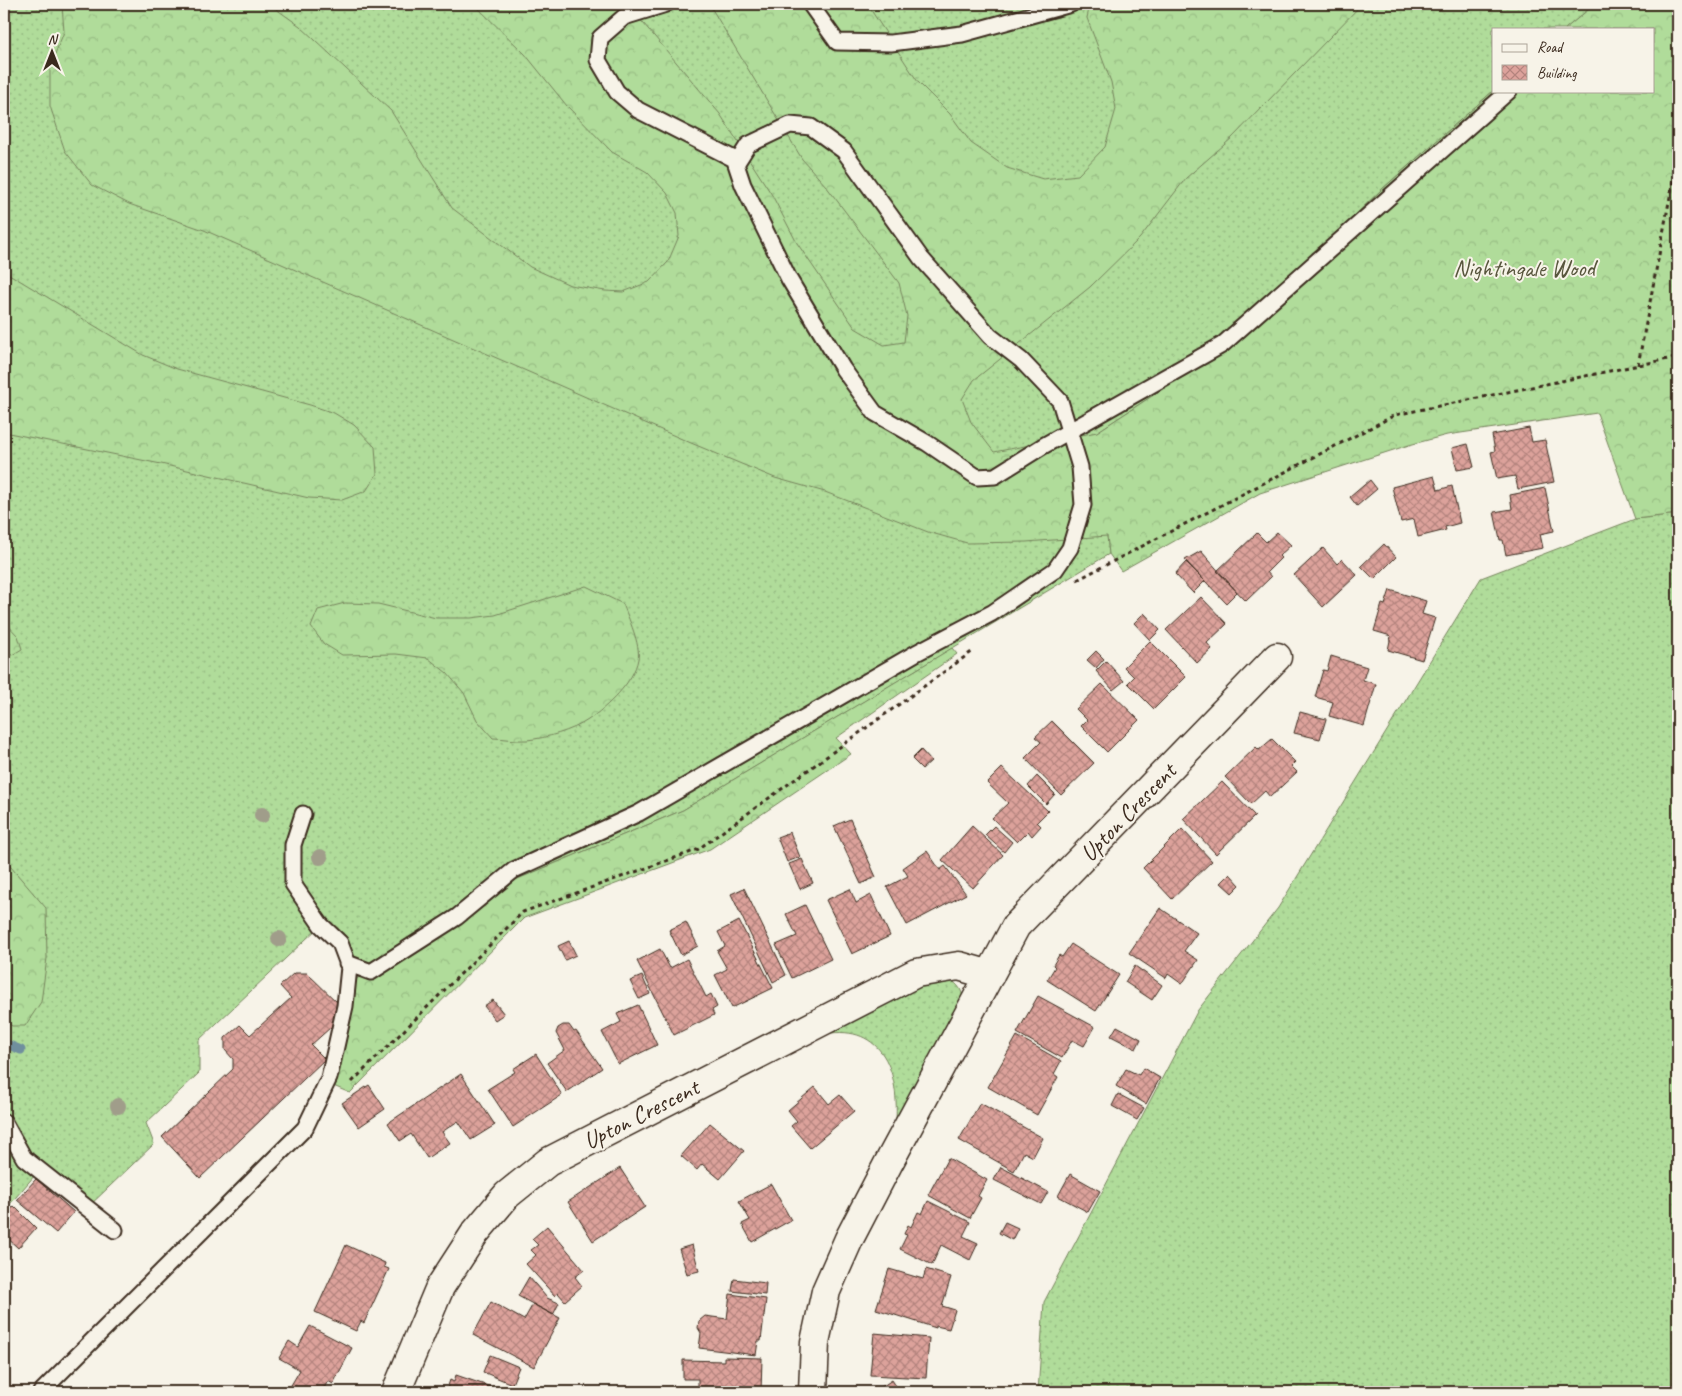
<svg xmlns="http://www.w3.org/2000/svg" width="1682" height="1396" font-family="Caveat,sans-serif">
<style>
.grass{fill:url(#grass-dots);stroke:#76835c}
.forest{fill:url(#forest-crowns);stroke:#76835c}
.lines{fill:none;stroke-linecap:round;stroke-linejoin:round}
.stream{stroke:#6f8f9e;stroke-width:9}
.building{fill:url(#building-cross-hatch);stroke:#3b2a1e}
.lane-casing{stroke:#3b2a1e;stroke-width:19}
.street-casing{stroke:#3b2a1e;stroke-width:31}
.path{stroke:#3b2a1e;stroke-width:3;stroke-dasharray:4 4;stroke-linecap:butt}
.lane{stroke:#f7f3e8;stroke-width:15}
.street{stroke:#f7f3e8;stroke-width:28}
.tree{fill:#a09d8a}
.labels{text-anchor:middle;stroke-width:4;stroke-linejoin:round;paint-order:stroke}
.park-label{font-size:24px;fill:#58563d;stroke:#f7f3e8}
.street-label{font-size:24px;fill:#3b2a1e;stroke:#f7f3e8}
</style>
<defs>
<pattern id="grass-dots" width="8" height="8" patternUnits="userSpaceOnUse" patternTransform="scale(1.25)"><rect width="8" height="8" fill="#b0dc9a"/><path d="M2 2h.1M6 6h.1" fill="none" stroke="#98bd84" stroke-width="1.8" stroke-linecap="round"/></pattern>
<pattern id="forest-crowns" width="20" height="18" patternUnits="userSpaceOnUse" patternTransform="scale(1.25)"><rect width="20" height="18" fill="#b0dc9a"/><path d="M2 6a3 3 0 1 1 6 0M12 15a3 3 0 1 1 6 0" fill="none" stroke="#98bd84"/></pattern>
<pattern id="building-cross-hatch" width="8" height="8" patternUnits="userSpaceOnUse" patternTransform="scale(1.25)"><rect width="8" height="8" fill="#dca29b"/><path d="M0 0l8 8M0 8l8-8" fill="none" stroke="#b4847e"/></pattern>
</defs>
<rect width="100%" height="100%" fill="#f7f3e8"/>
<filter id="ink" filterUnits="userSpaceOnUse"><feTurbulence type="fractalNoise" baseFrequency=".02" numOctaves="2"/><feDisplacementMap in="SourceGraphic" scale="10" xChannelSelector="R" yChannelSelector="G"/><feConvolveMatrix kernelMatrix="1 2 1 2 8 2 1 2 1" color-interpolation-filters="sRGB"/></filter>
<g filter="url(#ink)">
<path class="grass" d="M4,4h1591l-30,25h-72v62l-112,99 -177,172 -107,70 12,122 -426,256 -175,73 -138,92 -49,-50 -122,115v33l-53,50 8,21 -68,65 -45,-41 -37,43z
M1678,514v878h-640l6,-90 154,-292 80,-102 203,-330 154,-59z
M948,978c11,7 16,13 15,27l-67,115c3,-52 -16,-99 -76,-85l104,-53z"/>
<path class="forest" d="M62,4h207l31,22 91,85 61,97 78,59 40,18 35,6 18,1 26,-10 19,-20 11,-26 -2,-23 -10,-20 -20,-21 -35,-20 -45,-46 -42,-52 -51,-50h153l93,110 52,81 25,48 58,85 29,17 20,-3 3,-26 -8,-33 -73,-97 -24,-27 -93,-155h158l51,78 32,32 21,29 36,25 36,11 35,-4 27,-28 11,-38 -5,-27 -24,-64 3,-14h272l-130,134 -46,40 -46,60 -50,49 -116,93 -12,19 9,23 23,30 103,-20 107,-70 177,-172 112,-99h160v-62h-88l30,-25h83v510l-43,5 -38,-106 -150,22 -38,10 -149,48 -139,78 -12,-17 -2,-18 -81,6 -59,1 -39,-11 -103,-40 -50,-14 -84,-35 -487,-213 -75,-26 -37,-19 -27,-34 -15,-45v-40l14,-34z
M4,271l139,84 34,14 133,36 24,8 20,12 21,22 2,27 -11,17 -24,9 -33,-2 -148,-34 -157,-32z
M586,586l37,18c5,13 18,41 15,55 -4,23 -31,48 -50,61 -16,11 -42,18 -61,20 -11,1 -23,-2 -34,-2l-16,-18 -13,-27 -17,-20 -19,-15 -32,-4 -54,1 -18,-11 -13,-17 7,-17 27,-7 33,1 58,14h35l24,-3z
M4,621l14,15 4,13 -10,6 -8,-2z
M952,648l5,6 -121,84 15,16 -141,95 -186,69 -174,175 -19,-8 11,-54 15,-53 13,-3 138,-92 175,-73z
M4,859l42,49 1,50 -6,44 -16,24h-13l-8,-5z"/>
<g class="lines">
<path class="stream" d="M4,1043l17,7"/>
</g>
<path class="building" d="M1529,428l3,14 13,-2 9,42 -36,7 -3,-13 -18,3 -6,-27 4,-1 -3,-16z
M1468,444l6,23 -17,3 -5,-22z
M1434,476l4,14 14,-4 8,37 -15,4 1,3 -28,7 -4,-18 -13,3 -9,-35z
M1370,480l7,9 -20,17 -7,-9z
M1545,488l9,43 -14,3 3,14 -37,7 -3,-15h-3l-6,-28 18,-3 -2,-14z
M1277,532l14,13 -12,11 2,2 -14,14 4,5 -25,24 -29,-30 40,-38 9,9z
M1384,544l12,13 -22,22 -13,-13z
M1323,548l14,16 5,-5 15,16 -34,32 -29,-32z
M1201,551l36,41 -11,11 -41,-43z
M1186,562l19,19 -12,12 -18,-19z
M1390,590l36,11 -4,13 13,4 -13,42 -34,-10 3,-14 -17,-5 8,-27 3,1z
M1201,597l26,27 -20,19 5,6 -15,14 -31,-33z
M1144,613l16,17 -10,10 -16,-17z
M1150,641l36,36 -32,32 -26,-26 6,-6 -10,-10z
M1096,651l8,8 -8,9 -9,-8z
M1331,656l36,11 -4,13 13,4 -12,42 -35,-10 4,-14 -18,-5 8,-27 4,1z
M1106,661l18,20 -11,9 -17,-19z
M1102,684l37,36 -32,32 -26,-26 6,-6 -11,-11z
M1300,712l26,7 -6,20 -26,-6z
M1052,721l42,42 -33,32 -36,-37 16,-16 -6,-5z
M1272,739l23,23 -4,4 6,6 -27,25 -5,-6 -14,13 -26,-27 31,-30 3,3z
M921,750l10,11 -9,8 -10,-10z
M1002,768l46,43 -11,11 4,4 -9,10 -4,-5 -11,11 -25,-24 16,-15 -21,-20z
M1037,776l18,18 -9,10 -18,-18z
M1222,782l33,34 -39,38 -33,-35z
M850,819l26,58 -15,7 -27,-58z
M972,826l31,29 -30,33 -31,-28z
M994,826l18,16 -8,10 -19,-17z
M1182,829l30,32 -40,38 -29,-31z
M790,832l10,25 -13,5 -10,-25z
M927,851l13,19 5,-4 21,28 -59,31 -20,-38 21,-11 -5,-8z
M802,859l11,24 -13,6 -11,-25z
M1230,874l10,11 -8,8 -11,-10z
M744,888l42,87 -13,7 -42,-88z
M850,889l6,14 15,-8 19,41 -38,18 -26,-54z
M805,905l26,54 -39,19 -16,-33 21,-9 -11,-22z
M1160,908l37,25 -13,18 14,9 -16,24 -14,-10 -2,4 -37,-25z
M739,921l34,67 -41,20 -17,-33 12,-6 -10,-18 8,-5 -7,-14z
M686,922l12,24 -17,9 -12,-25z
M569,941l7,14 -11,5 -7,-14z
M1071,944l48,31 -23,36 -49,-31 8,-13 -2,-2 6,-10 3,2z
M660,949l10,19 17,-9 19,38 5,-3 6,13 -5,3 2,5 -40,20 -37,-74z
M1135,966l27,19 -10,15 -27,-18z
M294,973h13l35,34 -2,12 -29,26 14,14 -125,119 -38,-41 71,-68v-10l-8,-9v-12l15,-13 10,10 41,-37 -11,-12z
M642,976l8,18 -11,5 -9,-18z
M1038,996l57,31 -11,19 -12,-6 -10,18 -45,-25z
M493,1000l11,14 -9,6 -11,-14z
M638,1005l19,40 -39,19 -16,-32 19,-10 -4,-8z
M563,1025h6l5,7 2,-1 26,37 -35,24 -20,-29 18,-13 -9,-17 2,-5z
M1117,1026l24,13 -5,10 -25,-13z
M1017,1036l44,25 -7,13 4,3 -21,38 -49,-28z
M536,1054l26,41 -49,32 -25,-38 27,-17 -2,-3z
M1143,1068l17,10 -14,26 -30,-18 10,-17 13,6z
M461,1074l34,51 -24,15 -13,-19 -16,11 8,11 -23,15 -16,-24 -11,7 -12,-18z
M369,1085l16,24 -26,18 -17,-24z
M815,1087l14,17 11,-9 14,16 -44,37 -19,-22 6,-5 -9,-11z
M1118,1094l26,14 -7,12 -25,-14z
M980,1103l63,35 -10,19 -9,-5 -10,19 -55,-31z
M710,1123l34,28 -24,28 -18,-15 -5,6 -16,-14z
M948,1158l39,22 -9,16 3,2 -11,20 -42,-23z
M1001,1167l47,25 -7,12 -47,-24z
M620,1168l25,39 -52,34 -25,-39z
M1070,1174l30,17 -12,21 -30,-16z
M36,1179l38,33 -18,21 -39,-33z
M771,1184l20,36 -39,22 -10,-18 8,-4 -11,-19z
M928,1201l42,21 -7,14 15,7 -8,17 -29,-15 -9,20 -32,-16 7,-14 -3,-1 4,-9 3,2 7,-15 4,2z
M14,1206l22,22 -18,20 -14,-13v-18z
M1005,1222l13,6 -6,12 -13,-7z
M547,1226l37,44 -9,7 7,9 -17,15 -7,-8 -3,3 -29,-32 10,-9 -5,-5 7,-5 -6,-6z
M346,1245l39,18 -1,4 5,2 -25,54 -3,-2 -5,10 -41,-19z
M692,1245l7,26 -12,3 -8,-25z
M889,1269l34,10 3,-10 25,8 -9,29 13,4 -6,19 -13,-3v2l-60,-19z
M529,1277l18,21 12,5 -6,12 -35,-19z
M734,1279l32,4 -1,12 -33,-4z
M730,1294l36,5 -5,42h-3l-2,14 -57,-7 2,-15 -3,-5 1,-7 6,-5 22,3z
M491,1302l33,18 9,-16 27,14 -26,49 -61,-32z
M310,1326l42,22 -19,36 -5,-3 -6,11h-35l13,-22 -21,-12 10,-17 9,6z
M874,1333l55,5 -3,40 -56,-3z
M490,1355l29,12 -7,17 -29,-12z
M724,1357l38,1 -1,34h-99l15,-1v-3l21,1v-10h-15v-19l41,1z
M456,1375l35,12 -2,5h-43l4,-12 4,2z
M892,1380l8,12h-26z"/>
<g class="lines">
<g class="lane-casing">
<path id="lane" d="M666,4l-42,13 -24,21 -2,22 19,32 21,18 100,51
M810,4l27,38 54,1 71,-9 109,-30
M347,963l24,9 86,-55 57,-47 125,-57 277,-160 76,-40 63,-43 15,-22 13,-43 -3,-38 -20,-66 -39,-41 -31,-24 -69,-78 -77,-107 -33,-24 -21,-2 -42,20 -12,19 7,21 46,94 54,90 32,44 52,30 50,34 18,-1 48,-30 179,-101 287,-254
M4,1122l20,36 91,72
M41,1392l264,-264 24,-50 16,-72 4,-39 -9,-24 -19,-18 -28,-41v-39l10,-31"/>
</g>
<g class="street-casing">
<path id="street" d="M396,1392l44,-105 35,-54 32,-38 41,-33 368,-189 43,-7 31,9
M813,1392l2,-50 11,-51 23,-52 39,-75 128,-238 261,-269"/>
</g>
<path class="path" d="M1638,365l35,-184 5,-18
M1077,580l318,-165 283,-58
M352,1082l171,-170 174,-62 276,-199"/>
<use href="#lane" class="lane"/>
<use href="#street" class="street"/>
</g>
<g class="tree">
<circle cx="262" cy="815" r="8"/>
<circle cx="320" cy="857" r="8"/>
<circle cx="279" cy="939" r="8"/>
<circle cx="118" cy="1106" r="8"/>
</g>
</g>
<g class="labels">
<g class="park-label">
<text x="1524" y="276">Nightingale Wood</text>
</g>
<g class="street-label">
<text transform="translate(1128 812) rotate(-46)" y="8">Upton Crescent</text>
<text transform="translate(641 1114) rotate(-27)" y="8">Upton Crescent</text>
</g>
</g>
<rect width="1682" height="1396" fill="none" stroke="#f7f3e8" stroke-width="20"/>
<rect x="10" y="10" width="1662" height="1376" fill="none" stroke="#3b2a1e" stroke-width="2" filter="url(#ink)"/>
<rect x="1492" y="28" width="162" height="65" fill="#f7f3e8" stroke="#aca397"/>
<rect x="1502" y="44" width="25" height="8" fill="#f7f3e8" stroke="#aca397"/>
<text x="1537" y="52" font-size="15" fill="#3b2a1e">Road</text>
<rect x="1502" y="65" width="25" height="15" fill="url(#building-cross-hatch)" stroke="#aca397"/>
<text x="1537" y="78" font-size="15" fill="#3b2a1e">Building</text>
<g transform="translate(52 52)" stroke="#f7f3e8" stroke-width="4" paint-order="stroke">
<path d="M0-4L9 19L0 12L-9 19Z" fill="#3b2a1e"/>
<text y="-8" font-size="14" font-weight="bold" text-anchor="middle" fill="#3b2a1e">N</text>
</g>
</svg>
